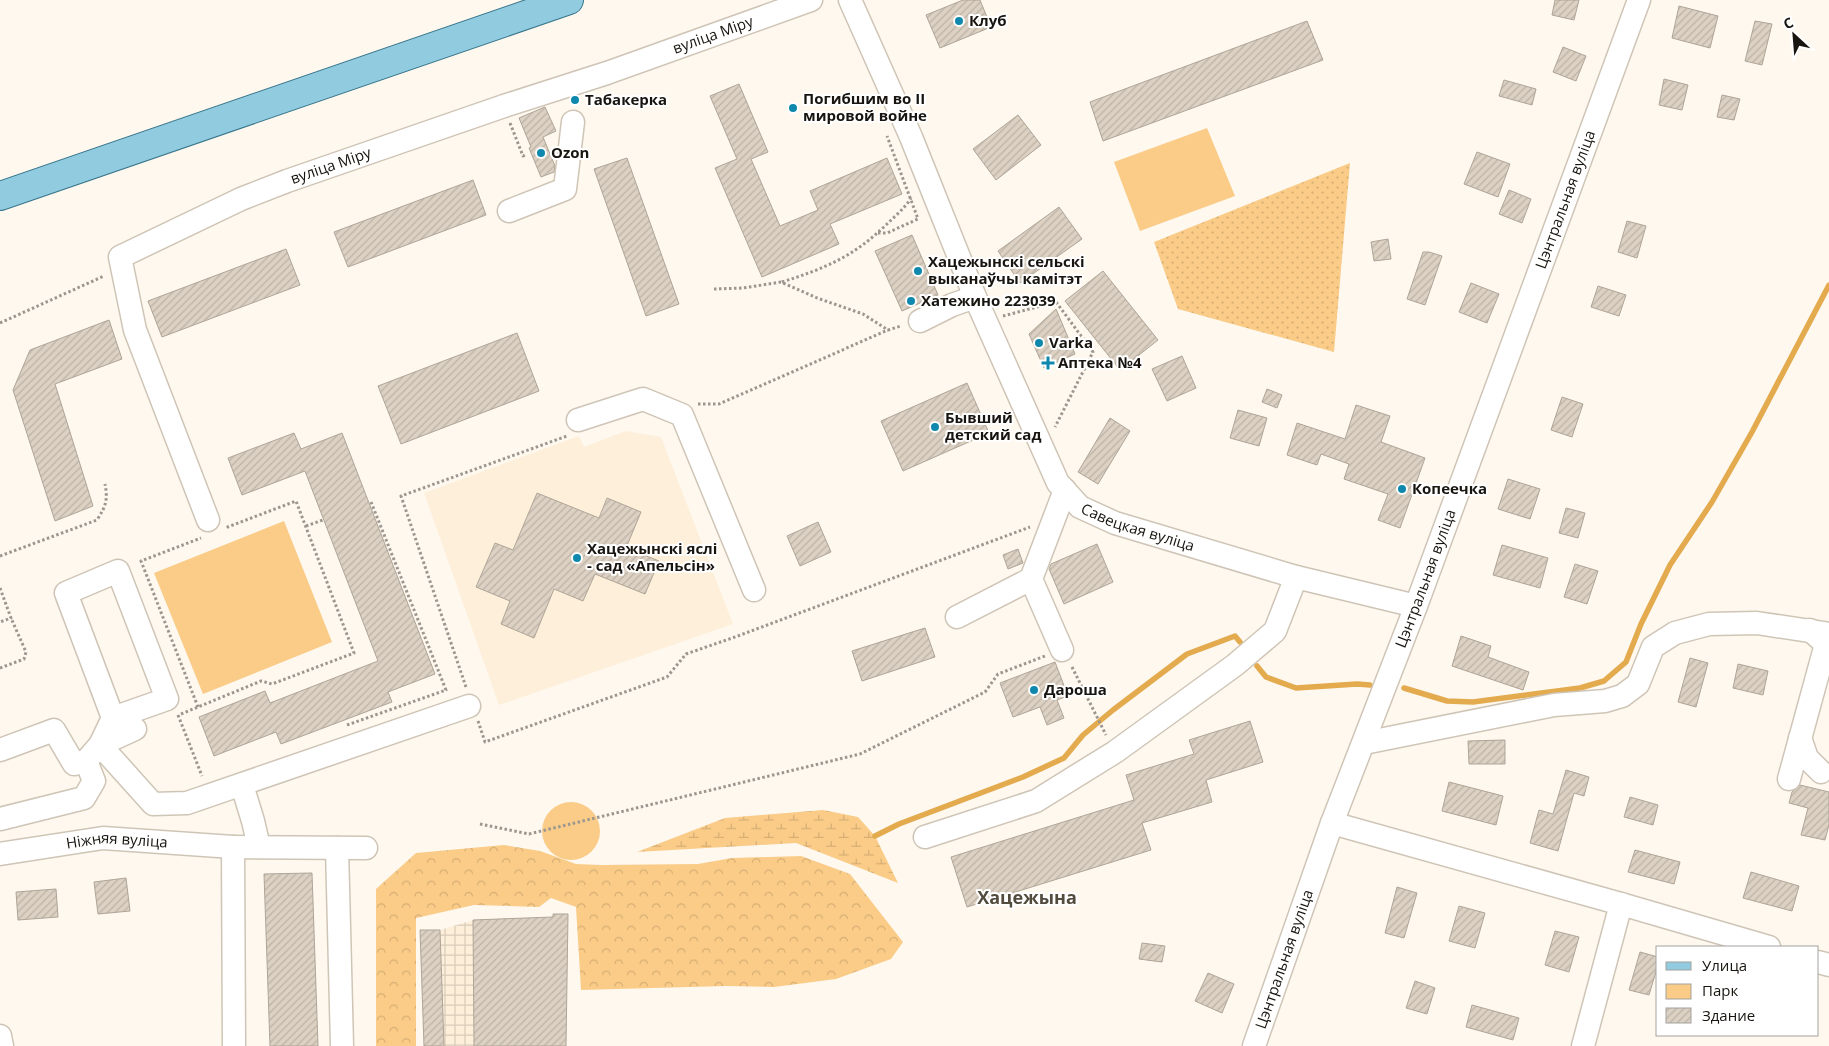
<svg xmlns="http://www.w3.org/2000/svg" width="1829" height="1046" font-family="'Open Sans',sans-serif">
<style>
.built{fill:#feefda}
.industrial{fill:url(#industrial-grid)}
.grass{fill:url(#grass-dots)}
.forest{fill:url(#forest-crowns)}
.wetland{fill:url(#wetland-marsh)}
.park{fill:#facc88}
.lines{fill:none;stroke-linecap:round;stroke-linejoin:round}
.stream{stroke:#e3aa4e;stroke-width:5.5}
.building{fill:url(#building-hatch);stroke:#aea597}
.minor-casing{stroke:#cfc5b6;stroke-width:25}
.major-casing{stroke:#37758a;stroke-width:30}
.path{stroke:#9b968f;stroke-width:3;stroke-dasharray:2.5 2.5;stroke-linecap:butt}
.minor{stroke:#fff;stroke-width:22}
.major{stroke:#91cbe0;stroke-width:28}
.poi-dot{fill:#0e88ac;stroke:#fff;stroke-width:2}
.labels{text-anchor:middle;stroke-width:4;stroke-linejoin:round;paint-order:stroke}
.poi-label{font-size:15px;font-weight:bold;fill:#181510;stroke:#fff;text-anchor:start}
.street-label{font-size:15px;fill:#181510;stroke:#fff}
.quarter-label{font-size:18px;font-weight:bold;fill:#534b3e;stroke:#fff}
</style>
<defs>
<pattern id="industrial-grid" width="8" height="8" patternUnits="userSpaceOnUse" patternTransform="scale(1.25)"><rect width="8" height="8" fill="#feefda"/><path d="M0 4h8M4 0v8" fill="none" stroke="#d9ccba"/></pattern>
<pattern id="grass-dots" width="8" height="8" patternUnits="userSpaceOnUse" patternTransform="scale(1.25)"><rect width="8" height="8" fill="#facc88"/><path d="M2 2h.1M6 6h.1" fill="none" stroke="#d6ae74" stroke-width="1.8" stroke-linecap="round"/></pattern>
<pattern id="forest-crowns" width="20" height="18" patternUnits="userSpaceOnUse" patternTransform="scale(1.25)"><rect width="20" height="18" fill="#facc88"/><path d="M2 6a3 3 0 1 1 6 0M12 15a3 3 0 1 1 6 0" fill="none" stroke="#d6ae74"/></pattern>
<pattern id="wetland-marsh" width="20" height="14" patternUnits="userSpaceOnUse" patternTransform="scale(1.25)"><rect width="20" height="14" fill="#facc88"/><path d="M1 5h8M5 5V1M11 12h8M15 12V8" fill="none" stroke="#d6ae74"/></pattern>
<pattern id="building-hatch" width="6" height="6" patternUnits="userSpaceOnUse" patternTransform="scale(1.25)"><rect width="6" height="6" fill="#dcd1c3"/><path d="M-1 1l2-2M0 6l6-6M5 7l2-2" fill="none" stroke="#bcb3a6"/></pattern>
</defs>
<rect width="100%" height="100%" fill="#fef8ef"/>
<path class="built" d="M626,431l35,6 72,187 -234,81 -75,-212 155,-57 5,11z"/>
<path class="industrial" d="M540,917l3,129h-119l-4,-116h20l33,-10z"/>
<path class="grass" d="M1350,163l-16,189 -156,-43 -24,-67z"/>
<path class="forest" d="M504,845l36,6 36,13 25,1 97,-1 34,-6 69,-2 49,18 53,68 -12,17 -55,20 -62,8 -48,-1 -145,4 -5,-83 -25,-9 -12,9 -65,-2 -58,13v128h-40v-157l40,-36z"/>
<path class="wetland" d="M823,810l35,7 17,19 23,47 -102,-40 -159,9 88,-34z"/>
<path class="park" d="M1207,128l28,68 -95,35 -26,-69z
M284,521l48,121 -129,52 -49,-121z
M542 831a29 29 0 1 1 58 0a29 29 0 1 1-58 0Z"/>
<g class="lines">
<path class="stream" d="M1257,666l9,11 30,11 61,-4 13,1
M1404,688l43,13 26,1 107,-14 24,-7 22,-19 15,-38 29,-59 42,-63 40,-70 77,-147
M875,836l24,-12 124,-47 41,-19 19,-23 30,-25 74,-56 48,-18 5,6"/>
</g>
<path class="building" d="M963,0h17l11,27 -51,21 -14,-33z
M1555,0h24l-5,20 -22,-5z
M1679,6l39,10 -8,32 -38,-10z
M1307,21l16,39 -220,81 -13,-39z
M1755,21l17,3 -10,41 -17,-4z
M1563,47l23,9 -10,25 -23,-9z
M1664,79l24,6 -6,25 -23,-5z
M1504,80l32,9 -4,16 -33,-9z
M739,84l29,68 -17,7 29,67 38,-16 -8,-19 77,-33 15,36 -72,30 9,20 -77,33 -47,-109 22,-9 -27,-63z
M1722,95l18,4 -6,21 -17,-3z
M545,107l11,24 -13,6 12,29 -1,6 -13,5 -12,-29 2,-1 -12,-29z
M1018,115l23,30 -45,35 -23,-31z
M1477,152l33,12 -12,33 -34,-13z
M627,158l52,146 -33,12 -52,-147z
M473,180l13,35 -138,52 -14,-35z
M1509,190l22,9 -9,24 -23,-9z
M1059,207l23,32 -62,44 -22,-32z
M1627,221l19,5 -9,32 -19,-6z
M912,235l26,60 -36,16 -27,-60z
M1388,239l3,20 -17,2 -3,-19z
M286,249l14,36 -138,52 -14,-36z
M1423,252h6l13,4 -17,49 -18,-6z
M1103,271l55,69 -38,30 -55,-69z
M1471,283l28,11 -12,29 -28,-11z
M1598,286l28,9 -7,21 -28,-9z
M1056,309l19,45 -31,14 -15,-34z
M109,320l13,39 -67,25 38,122 -38,15 -42,-131 17,-40z
M517,333l22,58 -138,53 -23,-58z
M1182,356l14,32 -29,13 -15,-32z
M967,383l22,50 -86,38 -22,-50z
M1267,389l15,6 -5,13 -15,-6z
M1562,397l21,7 -11,33 -21,-7z
M1356,405l34,11 -9,26 44,16 -25,70 -22,-8 10,-26 -44,-15 5,-15 -28,-10 -4,11 -30,-10 10,-32 48,16z
M1238,410l29,8 -8,28 -29,-8z
M1110,418l20,13 -32,53 -20,-12z
M294,433l7,16 41,-16 93,241 -47,18 4,10 -111,42 -5,-12 -62,24 -15,-39 66,-26 5,12 108,-42 -73,-190 -63,24 -14,-37z
M1508,479l32,10 -10,30 -32,-10z
M537,493l62,25 8,-20 34,14 -15,36 33,13 -14,33 -50,-20 -12,27 -29,-12 -20,49 -33,-14 9,-23 -34,-14 19,-44 18,7z
M1566,508l19,5 -7,25 -19,-5z
M818,522l13,30 -31,14 -13,-30z
M1097,544l16,38 -49,22 -15,-35 2,-5z
M1502,545l46,13 -8,30 -47,-13z
M1018,549l5,14 -15,6 -5,-14z
M1575,564l23,7 -11,33 -23,-7z
M925,628l10,29 -73,24 -10,-30z
M1461,636l30,10 -3,11 41,15 -6,18 -71,-24z
M1690,658l18,5 -12,44 -18,-5z
M1055,662l13,34 -11,4 7,18 -17,7 -7,-18 -27,10 -13,-34z
M1738,664l30,7 -5,24 -30,-7z
M1250,721l13,41 -57,18 6,22 -70,21 9,27 -184,57 -16,-50 183,-57 -8,-25 68,-21 -5,-14z
M1505,740v24h-36l-1,-23z
M1566,770l23,7 -5,19 -10,-3 -16,58 -28,-8 9,-33 14,4z
M1449,782l54,14 -7,29 -54,-14z
M1800,785l29,7v33l-4,15 -24,-5 7,-27 -19,-5 3,-11z
M1630,797l28,8 -5,20 -29,-8z
M1635,850l45,12 -6,22 -46,-12z
M1751,872l48,14 -7,25 -49,-13z
M312,873l6,173h-48l-6,-172z
M126,878l4,33 -32,3 -4,-32z
M1397,887l20,6 -13,45 -19,-5z
M56,889l2,28 -40,3 -2,-28z
M1459,906l26,7 -10,35 -26,-7z
M553,914h15l-2,132h-92l-1,-126 80,-3z
M420,930h20l4,116h-20z
M1555,931l24,6 -10,35 -24,-7z
M1142,943l23,3 -3,16 -23,-3z
M1640,952l18,5v8l-9,30 -20,-5z
M1208,973l26,11 -12,29 -27,-12z
M1415,981l20,7 -8,26 -21,-6z
M1472,1005l47,13 -6,22 -47,-13z"/>
<g class="lines">
<g class="minor-casing">
<g id="minor">
<path id="s1" d="M850,0l61,137 64,160 83,186 22,24 35,16 181,54 120,29"/>
<path d="M509,211l56,-22 8,-67"/>
<path d="M920,321l32,-16 23,-8"/>
<path d="M578,420l65,-21 39,16 72,175"/>
<path id="s2" d="M208,520l-73,-190 -15,-73 121,-58 46,-18 217,-75 103,-33 204,-73"/>
<path d="M957,617l74,-38"/>
<path d="M1062,650l-31,-71 34,-89"/>
<path d="M135,729l-35,16 53,59 34,-1 282,-97"/>
<path d="M1800,738l7,20 14,14"/>
<path d="M1364,743l190,-38 51,-4 17,-5 16,-12 15,-37 22,-14 34,-9 48,-1 72,11"/>
<path d="M0,750l54,-20 20,34 12,-3 14,-16 13,-27 -47,-125 52,-22 49,128 -54,19"/>
<path d="M1789,779l37,-135 -16,-14"/>
<path d="M242,785l11,36 6,26"/>
<path d="M0,819l84,-21 10,-17 -8,-20"/>
<path d="M1332,823l289,81 148,43"/>
<path d="M925,837l111,-36 79,-49 120,-87 40,-34 21,-54"/>
<path d="M337,848l5,198"/>
<path id="s3" d="M0,854l103,-16 130,9"/>
<path d="M1818,962l11,3"/>
<path d="M0,1036l2,10"/>
<path d="M234,1046l-1,-199 133,1"/>
<path id="s4" d="M1254,1046l78,-223 84,-217 223,-606"/>
<path d="M1583,1046l38,-142"/>
</g>
</g>
<g class="major-casing">
<path id="major" d="M0,196l569,-196"/>
</g>
<path class="path" d="M510,123l13,33 4,-2
M878,233h9l31,-14 -31,-83
M782,282c44,-14 71,-25 105,-58 8,-8 18,-16 24,-26
M714,289l29,-1 38,-6 36,16 46,16 25,16 13,-4
M1003,316l53,-14 37,50 -38,75
M0,323l104,-47
M698,404h21l169,-74
M306,526l17,-6
M0,556l97,-36c9,-14 11,-20 8,-36
M0,588l11,30 -11,4
M1072,667l34,68
M0,668l24,-9 2,-7 -15,-34
M466,687l-65,-191 166,-60
M198,707l-57,-146 60,-23
M181,714l80,-33 11,3 82,-31 -58,-152 -71,27
M178,715l24,61
M478,721l7,21 182,-65 19,-23 49,-17 295,-110
M347,725l99,-35 -75,-188
M480,824l49,10 331,-80 125,-62 13,-18 47,-18"/>
<use href="#minor" class="minor"/>
<use href="#major" class="major"/>
</g>
<g class="poi-dot">
<circle cx="959" cy="21" r="5"/>
<circle cx="575" cy="100" r="5"/>
<circle cx="793" cy="108" r="5"/>
<circle cx="541" cy="153" r="5"/>
<circle cx="918" cy="271" r="5"/>
<circle cx="911" cy="301" r="5"/>
<circle cx="1039" cy="343" r="5"/>
<path d="M1045.5 355.5h5v5h5v5h-5v5h-5v-5h-5v-5h5z"/>
<circle cx="935" cy="427" r="5"/>
<circle cx="1402" cy="489" r="5"/>
<circle cx="577" cy="558" r="5"/>
<circle cx="1034" cy="690" r="5"/>
</g>
<g class="labels">
<g class="poi-label">
<text x="969" y="26">Клуб</text>
<text x="803" y="104">Погибшим во II<tspan x="803" dy="17">мировой войне</tspan></text>
<text x="585" y="105">Табакерка</text>
<text x="551" y="158">Ozon</text>
<text x="928" y="267">Хацежынскі сельскі<tspan x="928" dy="17">выканаўчы камітэт</tspan></text>
<text x="921" y="306">Хатежино 223039</text>
<text x="1049" y="348">Varka</text>
<text x="1058" y="368">Аптека №4</text>
<text x="945" y="423">Бывший<tspan x="945" dy="17">детский сад</tspan></text>
<text x="1412" y="494">Копеечка</text>
<text x="587" y="554">Хацежынскі яслі<tspan x="587" dy="17">- сад «Апельсін»</tspan></text>
<text x="1044" y="695">Дароша</text>
</g>
<g class="street-label">
<text dy="5" stroke="none"><textPath href="#s2" startOffset="912">вуліца Міру</textPath></text>
<text dy="5" stroke="none"><textPath href="#s2" startOffset="508">вуліца Міру</textPath></text>
<text dy="5" stroke="none"><textPath href="#s4" startOffset="902">Цэнтральная вуліца</textPath></text>
<text dy="5" stroke="none"><textPath href="#s1" startOffset="620">Савецкая вуліца</textPath></text>
<text dy="5" stroke="none"><textPath href="#s4" startOffset="498">Цэнтральная вуліца</textPath></text>
<text dy="5" stroke="none"><textPath href="#s3" startOffset="118">Ніжняя вуліца</textPath></text>
<text dy="5" stroke="none"><textPath href="#s4" startOffset="92">Цэнтральная вуліца</textPath></text>
</g>
<g class="quarter-label">
<text x="1027" y="904">Хацежына</text>
</g>
</g>
<rect x="1656" y="946" width="162" height="90" fill="#ffffff" stroke="#a3a19f"/>
<rect x="1666" y="962" width="25" height="8" fill="#91cbe0" stroke="#a3a19f"/>
<text x="1702" y="971" font-size="15" fill="#181510">Улица</text>
<rect x="1666" y="984" width="25" height="15" fill="#facc88" stroke="#a3a19f"/>
<text x="1702" y="996" font-size="15" fill="#181510">Парк</text>
<rect x="1666" y="1008" width="25" height="15" fill="url(#building-hatch)" stroke="#a3a19f"/>
<text x="1702" y="1021" font-size="15" fill="#181510">Здание</text>
<g transform="translate(1794 35) rotate(334)" stroke="#ffffff" stroke-width="4" paint-order="stroke">
<path d="M0-4L9 19L0 12L-9 19Z" fill="#181510"/>
<text y="-8" font-size="14" font-weight="bold" text-anchor="middle" fill="#181510">С</text>
</g>
</svg>
